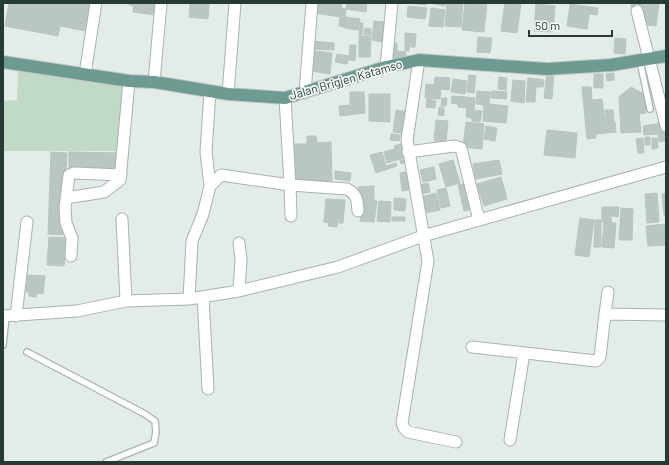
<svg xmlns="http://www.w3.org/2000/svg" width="669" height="465" font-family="Barlow,sans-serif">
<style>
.green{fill:#c0dac7}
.building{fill:#b9c6c1;stroke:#b7c4bf}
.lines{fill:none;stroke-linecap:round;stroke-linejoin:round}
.service-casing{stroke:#a7b3af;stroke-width:8}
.minor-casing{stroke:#a7b3af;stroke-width:13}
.primary-casing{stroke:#c2c8c7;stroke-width:14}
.service{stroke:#fff;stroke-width:5.5}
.minor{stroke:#fff;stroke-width:11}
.primary{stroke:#6e9b91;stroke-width:12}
.labels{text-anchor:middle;stroke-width:3.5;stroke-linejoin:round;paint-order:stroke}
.street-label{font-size:12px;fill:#263b36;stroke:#f4f8f6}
</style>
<rect width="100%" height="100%" fill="#e4ece8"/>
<path class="green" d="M18,70l106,9 -4,72h-117v-50l14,-1z"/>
<path class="building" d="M9,3h82l-5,28 -26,-5 -2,10 -53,-10z
M129,3h27l-1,12 -22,-3 1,-6 -5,-1z
M190,3h19l-1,16 -19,-2z
M317,3h25l-1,5 5,1 -2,18 -5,-1 1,-9 -25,-4z
M347,3h20l-1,9 -20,-3z
M408,3h19l-1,2z
M429,3h16v3z
M447,3h16l-2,24 -16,-1z
M465,3h22l-3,29 -22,-2z
M505,3h16l-4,30 -16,-2z
M631,3h28l-3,23 -15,-2 2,-15 -12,-2z
M536,4l19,2 -2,26 -19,-1z
M570,4l28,4 -1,7 -8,-1 -2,15 -20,-3z
M408,6l19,2 -2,11 -18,-2z
M431,8l14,2 -2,17 -14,-1z
M345,17l15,2 -2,11 -14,-2z
M374,21l12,1 -3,20 -11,-2z
M360,23h3l-1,12h-3z
M365,28l6,1v6l-7,-1z
M405,33l11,1 -1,13h-6v4h-4z
M359,36h12l-1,21h-11z
M478,37l14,1 -2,15 -13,-1z
M615,38l11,1 -1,15 -11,-1z
M313,41l21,2v7l-22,-1z
M391,43h6v8l9,1 -1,5 -14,2z
M350,45h6l-1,16 -6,-1z
M314,51l18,2 -2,21 -18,-3z
M337,54l12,2 -2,8 -12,-2z
M547,72l7,1 -2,26 -8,-1z
M614,73v7l-7,1 -1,-7z
M594,74h9v14h-9z
M469,75l7,1 -2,17 -7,-1z
M435,77l15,1 -1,12 -8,-1 -1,10 -15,-1 1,-14 8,1z
M499,77l8,1 -1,12 -8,-1z
M528,78l16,2 -1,7h-7l-1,15h-9z
M453,79l14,2 -2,13 -14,-2z
M513,80l12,1 -1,22 -13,-2z
M582,87h9l1,13 10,-1 3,24 10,-1 1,10 -20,2v4l-9,1z
M631,87l13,7 2,19 -7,1 2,18 -20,1 -2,-36z
M477,91l13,1 -1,12 19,2 -2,17 -23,-2 1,-16 -8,-1z
M491,91l16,1 -1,7 -15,-1z
M350,92h14l1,21 -25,3 -1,-10 11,-1z
M369,94h21v28l-21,-1z
M452,96l15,1 -1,11 -8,-1v-3l-7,-1z
M468,97l7,1 -1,12 8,1 -2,11 -8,-1v-3l-6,-1z
M442,98h5l-1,8h-5z
M427,99l9,2 -1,7 -9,-1z
M439,107l5,1v8l-6,-1z
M396,110l14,2 -4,27 -5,-2v-4l-8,-1z
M605,110h8l1,12h-8z
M436,120l12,1 -2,21 -12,-1z
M466,122l18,2 -2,25 -19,-2z
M664,122l2,19 -7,1 -2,-19z
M656,124l1,10 -13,1 -1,-9z
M486,126l11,2 -2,13 -11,-2z
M547,130l30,3 -2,25 -31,-3z
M391,134l9,1 -1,6 -9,-1z
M307,136h9l1,7 14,-1 1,39 -39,1 -1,-38h15z
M645,137h5v8h-5z
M643,138l1,15h-6l-2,-14z
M652,138h5l1,10 -6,1z
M404,143l4,14 -10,3 -4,-14z
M394,149l3,11 -10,3 -3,-11z
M51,152l16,1 -4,82 -15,-1z
M69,152l50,1 -1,19 -49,-1z
M382,152l4,14 10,-3 1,3 -21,7 -6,-18z
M408,159l1,3 -8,2 -1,-3z
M453,160l7,23 -14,4 -7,-23z
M499,160l3,14 -26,5 -3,-15z
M434,167l2,12 -13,3 -3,-12z
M335,171l16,2 -1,8 -15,-2z
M411,171l3,18 -12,2 -2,-18z
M501,177l6,22 -23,7 -7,-22z
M428,183l2,9 -9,2 -2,-9z
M467,183l5,26 -8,2 -6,-26z
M374,186v15h3l-3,21 -14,-1 2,-8h-3l-1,-26z
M446,188l4,18 -9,2 -4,-18z
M436,193l4,17 -15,3 -4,-16z
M657,193l2,29 -12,1 -2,-29z
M666,193v22h-2l-2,-21z
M394,198l12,1 -1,12 -11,-1z
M326,199l19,1 -2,23h-6v4l-9,-1 1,-3 -5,-1z
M379,201l12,1 -1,20 -13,-1z
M602,207h17l-1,10 -7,-1 1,-2 -10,-1z
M621,208l12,1 -1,31h-13z
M602,213l8,1 2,9h4l-2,25 -12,-1 2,-24 -2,-1z
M392,217h13v4h-13z
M580,218l14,2 -5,37 -14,-2z
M595,220h6v27h-7z
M666,224v21l-18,1 -2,-20z
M49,237l18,1 -3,28 -17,-1z
M28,275l17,1 -2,18 -6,-1 -1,4 -7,-1v-4h-3z"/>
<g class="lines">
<g class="service-casing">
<path id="service" d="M640,61l10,48
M3,345l3,-29
M27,352l116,61 12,8 1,11 -2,11 -48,19"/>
</g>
<g class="minor-casing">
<path id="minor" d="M637,11l29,115
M419,60l-12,80 21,121 -26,162 2,5 4,4 48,10
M386,67l6,-64
M85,74l11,-71
M154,82l7,-79
M305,93l7,-90
M228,94l7,-91
M285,98l5,87 57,4c11,6 10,12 11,22
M408,152l46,-6 7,2 18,72
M210,186l11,-11 69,10 1,31
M66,198l38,-6 16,-12 9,-99
M71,256l1,-18 -6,-15 -1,-15 4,-33 5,-2 47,2
M239,291l99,-24 85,-31 243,-69
M203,297l5,92
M189,299l3,-58 11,-27 7,-28 -4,-34 4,-61
M126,301l63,-2 50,-8 2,-32 -2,-16
M605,314l3,-22
M3,316l74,-5 49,-10 -4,-82
M16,316l11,-94
M472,347l124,14 4,-4 5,-43 61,1
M510,440l14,-87"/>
</g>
<g class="primary-casing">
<path id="primary" d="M3,62l126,19 25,1 74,12 57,4 101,-31 33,-7 128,9 64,-4 55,-9"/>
</g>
<use href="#service" class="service"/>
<use href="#minor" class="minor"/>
<use href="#primary" class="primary"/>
</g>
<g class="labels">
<g class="street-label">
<text transform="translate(346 80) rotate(-16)" y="4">Jalan Brigjen Katamso</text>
</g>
</g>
<rect width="669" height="465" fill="none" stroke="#263b36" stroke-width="8"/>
<path d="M529 30v6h83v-6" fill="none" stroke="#263b36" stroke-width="2"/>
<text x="535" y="30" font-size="12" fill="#263b36" stroke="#f4f8f6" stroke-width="3" paint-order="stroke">50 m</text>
</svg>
